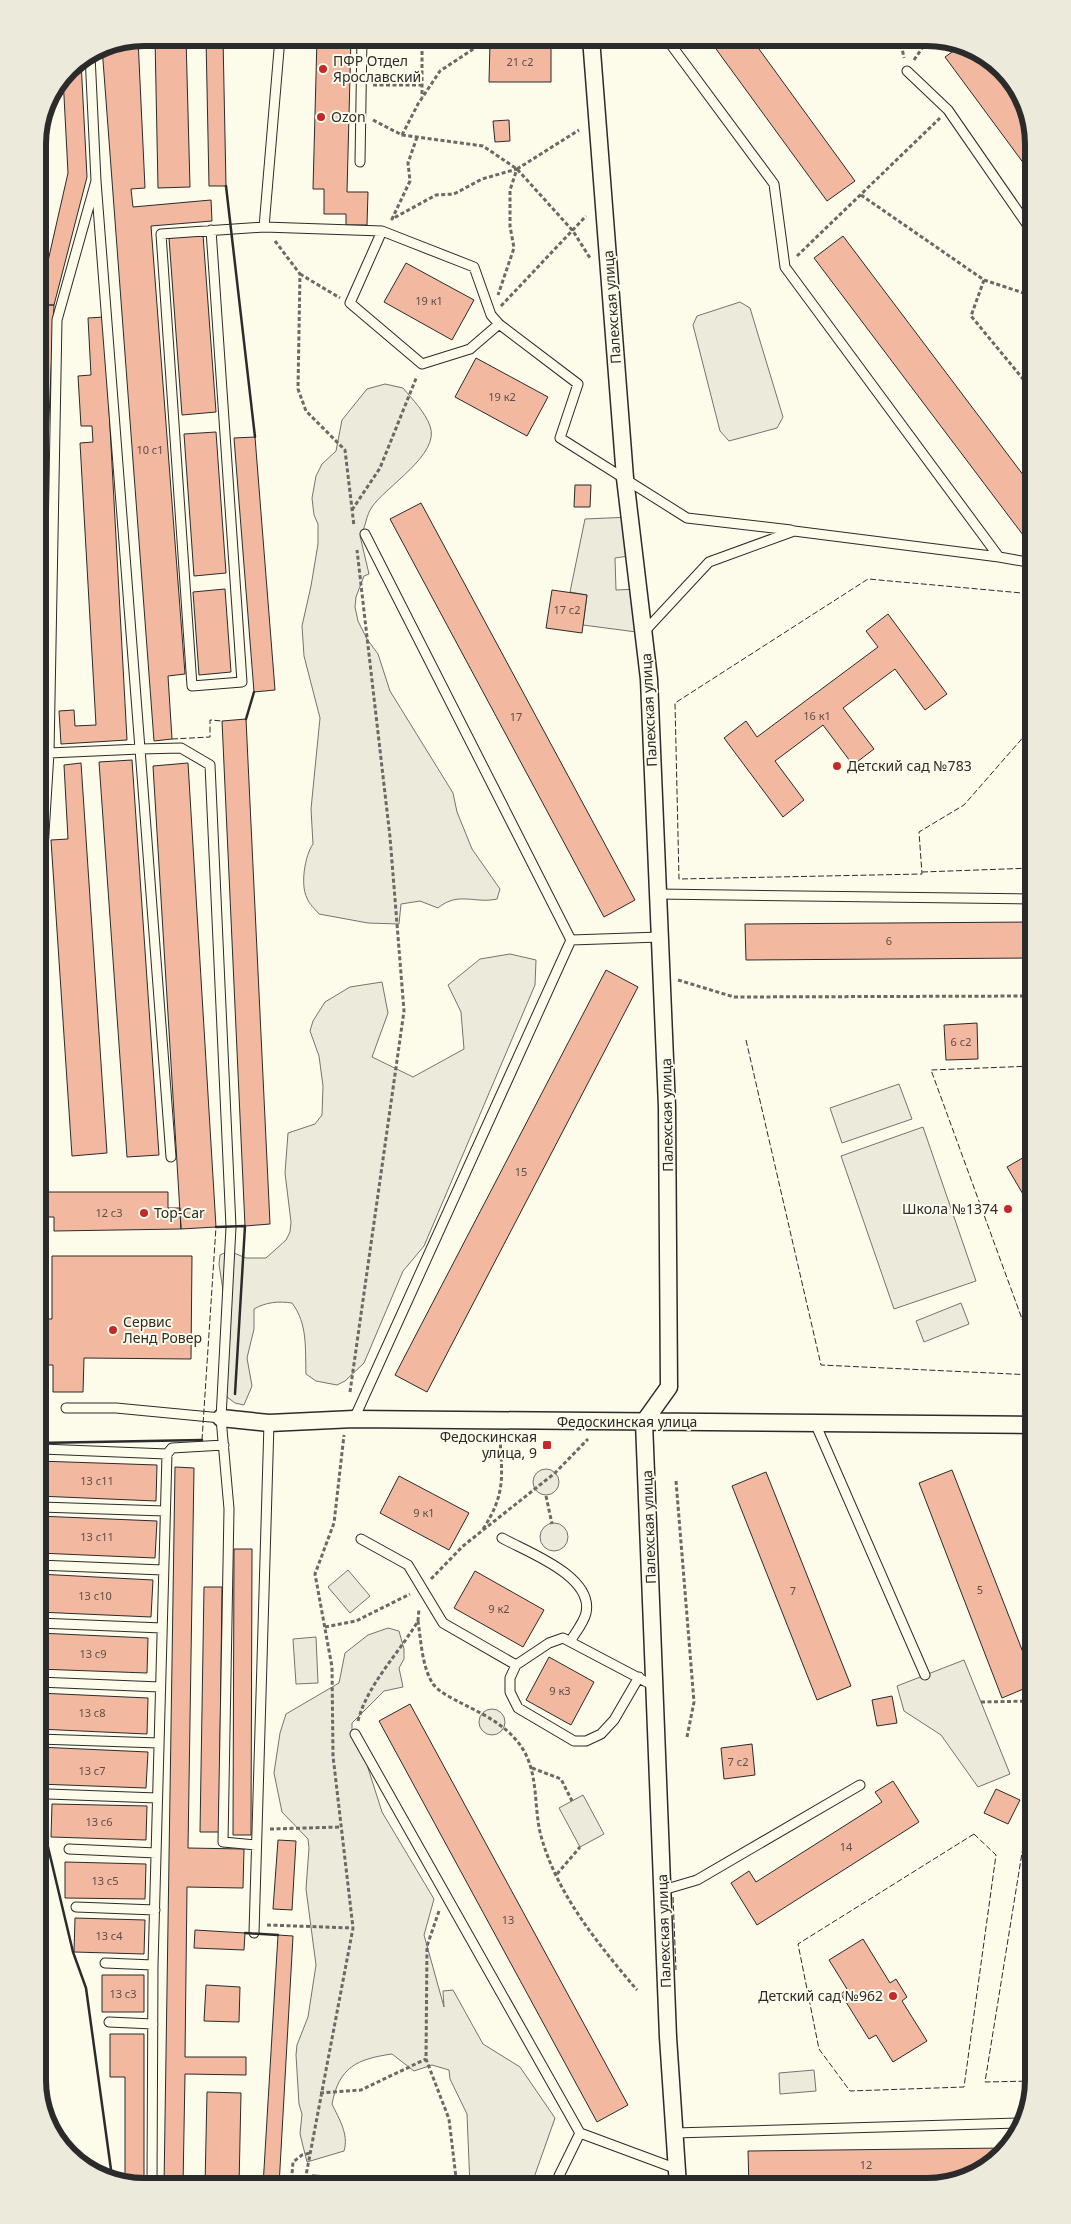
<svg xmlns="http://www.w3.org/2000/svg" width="1071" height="2224" font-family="'Noto Sans',sans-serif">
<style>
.green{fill:#ecebdb;stroke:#74746e}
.parking{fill:#eceadb;stroke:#74746e}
.building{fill:#f2b8a0;stroke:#2b2b2b}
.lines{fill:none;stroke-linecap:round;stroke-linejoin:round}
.service-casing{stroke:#2b2b2b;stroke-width:11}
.minor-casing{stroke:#2b2b2b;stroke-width:19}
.path{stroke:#6a6964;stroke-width:3;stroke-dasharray:4 2.5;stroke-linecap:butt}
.service{stroke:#fdfbea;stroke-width:9}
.minor{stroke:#fdfbea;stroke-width:16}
.fence{stroke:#2b2b2b;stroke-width:1;stroke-dasharray:6 2.5;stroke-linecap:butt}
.wall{stroke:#2b2b2b;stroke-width:2.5}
.poi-dot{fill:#c62828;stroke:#fdfbea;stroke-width:2}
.labels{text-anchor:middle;stroke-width:4;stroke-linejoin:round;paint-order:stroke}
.number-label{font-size:11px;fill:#5d4e48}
.poi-label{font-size:14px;fill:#2b2b2b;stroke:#fdfbea;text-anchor:start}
.street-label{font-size:14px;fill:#2b2b2b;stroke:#fdfbea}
.rim{fill:none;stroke:#2b2b2b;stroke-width:6}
</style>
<rect width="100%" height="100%" fill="#fdfbea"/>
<path class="green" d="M740,302l10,6 33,109 -6,11 -48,13 -9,-10 -27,-106 4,-9z
M385,384l18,4c10,12 22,24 27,38 11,28 -45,61 -58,81 -6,8 -6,20 -12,29l9,38 -5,2 -8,21 -1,10 3,14 9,18 11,15 12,37 63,102 4,19 15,37 28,40 -3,10c-22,5 -39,-8 -59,9l-18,-7 -19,3 -2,20 -31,-1 -49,-9c-4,-5 -10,-10 -12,-16 -7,-13 -2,-43 6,-54l-2,-35 9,-91 -16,-62 -2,-30 9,-40 7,-42v-20l-4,-9 -2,-17 4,-22 6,-12 14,-13 6,-31 25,-31z
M510,954l26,6 -1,25 -111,261 -21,25 -39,92 -19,18 -8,4 -21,-4 -10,-7c-1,-25 2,-50 -14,-71 -13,-2 -26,-1 -38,6v20l-7,29 5,28 -8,19 -9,-2 -8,-6 -2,-9 5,-52 -11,-72 1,-9 9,-4 17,7h20l20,-18 4,-8 1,-10 -6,-49 3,-40 27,-9 7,-9 1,-29 -4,-30 -9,-25 3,-10 12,-19 25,-15 32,-5 6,31 -16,44 41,20 51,-28 -3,-37 -13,-27 32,-26z
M899,1084l13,35 -70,24 -12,-35z
M923,1127l53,154 -82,28 -53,-153z
M961,1303l8,21 -45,18 -8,-21z
M540 1537a14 14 0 1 1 28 0a14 14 0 1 1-28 0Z
M348,1570l22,26 -20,17 -22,-26z
M388,1628l11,3 5,18v10l-5,9 4,19 -19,4 -32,32v9l12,17 4,19 14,44 52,87 -10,36 20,72 -1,-16 10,-1 30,54 37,23 35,51 -24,68h-61l-3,-72 -17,-35 -1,-9 -17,-5 -18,6 -22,-17c-35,5 -53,13 -60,50 7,15 17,30 12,47l-37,11 -7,-28 2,-20 -3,-10 -3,-49 1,-10 11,-28 8,-52 -10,-76 3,-41 -1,-9 -26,-27 -8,-39 6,-40 6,-19 53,-31 6,-30 23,-18z
M316,1637l2,46 -22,1 -3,-45z
M583,1795l21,39 -24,13 -21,-39z
M814,2070l2,21 -36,3 -1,-21z"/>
<path class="parking" d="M631,517l4,38 -20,3 1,32 23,-1 5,44 -61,-8 4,-30 -17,-3 15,-73z
M533 1482a13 13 0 1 1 26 0a13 13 0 1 1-26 0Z
M964,1660l46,114 -32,13 -37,-52 -37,-24 -7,-25z
M479 1722a13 13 0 1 1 26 0a13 13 0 1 1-26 0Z"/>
<path class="building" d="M155,38h31l4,149 -32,1z
M206,38h17l3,148h-17z
M317,38h34l-4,154h21l-1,33h-21v-11h-22v-25h-11z
M708,38h43l104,143 -28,20z
M138,39l7,149 -14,1 2,18 78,-7 1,21 -61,5 34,448 -17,2 4,63 -18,2 -52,-694z
M490,42h61v40h-62z
M959,47l30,11 38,51 7,35 -1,32 -88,-119z
M81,61l6,116 -33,128h-16l30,-132 -5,-96 6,-8z
M509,120l1,21 -15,1 -2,-21z
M203,235l13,177 -34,3 -13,-177z
M843,236l190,252v39l-10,8 -209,-277z
M406,263l68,37 -22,40 -68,-38z
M38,305h16l-16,360z
M104,317l23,423 -66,4 -2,-33 15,-1 1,16 21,-1 -16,-282 13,-1 -1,-16h-11l-3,-50 13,-1 -3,-57z
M476,358l72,39 -21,39 -72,-39z
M216,432l10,141 -32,3 -10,-142z
M255,437l20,253 -21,2 -20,-254z
M575,485h16l-1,22h-16z
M421,503l214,397 -31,17 -214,-398z
M225,589l6,83 -32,3 -6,-83z
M552,590l35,5 -5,38 -36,-5z
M888,614l59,80 -22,16 -30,-41 -52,39 31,41 -21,16 -30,-40 -48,36 29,39 -21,17 -59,-79 22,-17 11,16 121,-90 -12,-16z
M246,719l24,505 -25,2 -23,-505z
M132,760l27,395 -32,2 -28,-395z
M81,763l26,390 -35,3 -21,-316 17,-1 -4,-74z
M188,763l28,464 -35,2 -28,-463z
M1033,922v36l-287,2 -1,-36z
M606,970l32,17 -211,405 -32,-17z
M977,1023l1,36 -32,1 -2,-35z
M1033,1152v46l-6,3 -20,-34z
M38,1192h130v16h12l1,21 -127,2v-14h-16z
M52,1256h140l-1,103 -107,-1 -1,34h-30v-27h-15v-46h14z
M38,1461l119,4 -1,36 -118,-5z
M175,1467l19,1 -6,380 56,1 -1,39 -56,-1 -2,170h61v18l-61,-1 -2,112h-19z
M952,1470l81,208v7l-31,13 -83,-215z
M766,1472l85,214 -34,14 -85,-214z
M399,1476l70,37 -20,37 -69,-37z
M38,1516l119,5 -2,37 -117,-5z
M234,1549h18l-1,286h-18z
M475,1571l69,39 -21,37 -69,-39z
M38,1574l115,6 -2,37 -113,-5z
M204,1587h18l-3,245h-19z
M38,1633l110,5 -1,35 -109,-4z
M549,1657l45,25 -23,43 -45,-25z
M38,1693l110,5 -1,36 -109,-5z
M892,1696l5,27 -20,3 -5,-26z
M410,1704l218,401 -31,17 -218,-401z
M752,1744l3,31 -31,4 -3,-31z
M38,1747l110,5 -2,36 -108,-4z
M893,1781l26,41 -162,103 -26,-42 18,-12 7,11 126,-80 -7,-10z
M996,1789l24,11 -12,24 -24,-11z
M52,1804l95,2 -1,34 -95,-3z
M278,1840l18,1 -4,69 -19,-1z
M65,1862l81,2 -1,35 -80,-1z
M75,1918l70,2 -1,34 -70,-2z
M195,1930l50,3 -1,17 -50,-2z
M278,1935l15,1 -14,250h-16z
M863,1939l27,44 6,-4 11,18 -5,4 25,40 -34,21 -17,-27 -7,4 -28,-45 6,-5 -18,-29z
M102,1975h42v37h-42z
M206,1985l34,2 -1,35 -35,-1z
M110,2034h34v152l-19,-4v-105h-15z
M207,2092l34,1 -2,93h-34z
M1004,2148l-37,30 -28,6 -190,2 -1,-35z
M312,2175l86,5 -1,6h-86z
M595,2177l18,9h-23z"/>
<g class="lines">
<g class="service-casing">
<path id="service" d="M280,38l-16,189 118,4 92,36 17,48 8,9 79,60 -18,54 127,80 104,12
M90,55l6,126 -39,139 -8,433 91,-4 31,408
M907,71l41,39 85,123v4
M360,162l2,-124
M96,181l44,568 41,-1 29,17 21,462 -10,191 8,91 -6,333 33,3
M211,230l31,452 -50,4 -31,-452 103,-7
M382,231l-32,72 72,61 48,-15 29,-25
M365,534l206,406
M999,557l34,6
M644,632l65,-70 85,-31 205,26 -214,-290 -11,-83 -108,-146
M658,894l375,5
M40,1143l-2,-213 11,-177
M1033,1317v3
M66,1408h50l105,10
M354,1419l217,-479 89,-3
M815,1423l110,252
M42,1449l125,5
M40,1507l125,4
M502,1538c25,14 92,38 84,75 -2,9 -10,19 -15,27
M361,1539l47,26 35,58 73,42 33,-22 14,-5 91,48
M38,1565l125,5
M38,1623l124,5
M516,1665l-6,13v14l8,16 56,33h12l15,-7 13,-14 25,-43
M38,1682l122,5
M355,1734l225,399 97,36
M38,1739l121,4
M48,1794l109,4
M69,1849l87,4
M663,1890l34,-10 163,-95
M76,1907l79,3
M254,1933l15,-510
M105,1963l48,2
M109,2022l44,2
M674,2133l346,-10
M152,2186l1,-221 14,-511 5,-6 52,-3
M554,2186l26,-53"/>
</g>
<g class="minor-casing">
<path id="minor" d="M591,38l34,440 24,201 18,428 2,280 -25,35 24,615 10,149
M221,1418l48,5 85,-4 679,6"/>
</g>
<path class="path" d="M422,38v59
M900,38l4,20
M914,60l15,-22
M373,85h49
M373,120l29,15 81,11 34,23 56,62 17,27
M402,135l16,-31 22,-33 50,-33
M417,137l-9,26 2,18 -18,38 44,-24 18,-1 28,-15 35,-10 -7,21v36l4,22 -16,47
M517,169l62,-39
M861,195l123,85 49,16
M275,241l25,33 -2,115 8,22 39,39 9,76
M797,256l143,-138
M300,274l40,24
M984,280l-13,36 62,75
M501,306l85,-90
M352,510l28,-42 37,-92
M678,980l56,17 299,-1
M350,1392l54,-381 -14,-174 -33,-287
M676,1481l18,221 -7,35
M546,1496l6,28
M483,1529c23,-35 19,-53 17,-92
M431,1579l32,-33 92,-73 33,-34
M418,1621c3,20 4,46 15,63 7,9 19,14 28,19 24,12 49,24 63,48 14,25 10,54 16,81 15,60 58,112 97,158
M325,1627l31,-6 54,-27
M981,1702l52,-1
M358,1721c9,-36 41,-68 60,-100l1,-12
M532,1768l29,11 11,22
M270,1829l70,-2
M557,1874l23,-27
M439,1911l-12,35 -1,113 23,60 8,67
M267,1925l86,3
M320,2093l41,-3 65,-31
M291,2186l2,-24 9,-7 8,-2
M304,2186l49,-258 -20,-172 -1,-89 -17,-93 19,-51 10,-88"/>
<use href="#service" class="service"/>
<use href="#minor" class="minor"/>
<path class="fence" d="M1033,726l-69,79 -45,27 3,42 -243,5 -4,-176 193,-124 165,15
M172,739l38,-2v-17l12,1
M922,872l111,-4
M746,1040l75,325 212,10
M1033,1349l-102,-279 102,-4
M202,1440l14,-213
M974,1834l22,21 -32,232 -114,4 -31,-42 -21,-105z
M673,1897l3,73
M1033,2081l-48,1 42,-260 6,-2"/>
<path class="wall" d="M226,186l29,251
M246,719l8,-27
M216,1227l29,-1 -10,168
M38,1443l164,-3
M38,1805l35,147 13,36 26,189
M245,1933l33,2"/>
</g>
<g class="poi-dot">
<circle cx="323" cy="69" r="5"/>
<circle cx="321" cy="117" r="5"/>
<circle cx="837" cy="766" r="5"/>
<circle cx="1008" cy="1209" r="5"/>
<circle cx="144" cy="1213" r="5"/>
<circle cx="113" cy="1330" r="5"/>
<rect x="542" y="1440" width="10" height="10" rx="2.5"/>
<circle cx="893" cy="1996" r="5"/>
</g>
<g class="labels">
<g class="number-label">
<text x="520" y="66">21 с2</text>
<text x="429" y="305">19 к1</text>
<text x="502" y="401">19 к2</text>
<text x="150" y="454">10 с1</text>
<text x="567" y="614">17 с2</text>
<text x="817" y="720">16 к1</text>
<text x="516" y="721">17</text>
<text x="889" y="945">6</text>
<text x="961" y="1046">6 с2</text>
<text x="521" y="1176">15</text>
<text x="109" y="1217">12 с3</text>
<text x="97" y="1485">13 с11</text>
<text x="424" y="1517">9 к1</text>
<text x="97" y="1541">13 с11</text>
<text x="980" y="1594">5</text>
<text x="793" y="1595">7</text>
<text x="95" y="1600">13 с10</text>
<text x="499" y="1613">9 к2</text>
<text x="93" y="1658">13 с9</text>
<text x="560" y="1695">9 к3</text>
<text x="92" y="1717">13 с8</text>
<text x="738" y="1766">7 с2</text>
<text x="92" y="1775">13 с7</text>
<text x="99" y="1826">13 с6</text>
<text x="846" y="1851">14</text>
<text x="105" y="1885">13 с5</text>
<text x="508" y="1924">13</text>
<text x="109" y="1940">13 с4</text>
<text x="123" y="1998">13 с3</text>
<text x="866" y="2169">12</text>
</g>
<g class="poi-label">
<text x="333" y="66">ПФР Отдел<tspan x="333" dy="16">Ярославский</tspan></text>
<text x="331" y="122">Ozon</text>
<text x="847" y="771">Детский сад №783</text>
<text x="998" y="1214" text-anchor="end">Школа №1374</text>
<text x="154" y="1218">Top-Car</text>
<text x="123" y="1327">Сервис<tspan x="123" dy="16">Ленд Ровер</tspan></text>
<text x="537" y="1442" text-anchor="end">Федоскинская<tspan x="537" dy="16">улица, 9</tspan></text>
<text x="883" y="2001" text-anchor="end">Детский сад №962</text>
</g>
<g class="street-label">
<text transform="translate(612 307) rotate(-94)" y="5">Палехская улица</text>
<text transform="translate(649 710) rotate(-93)" y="5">Палехская улица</text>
<text transform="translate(667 1115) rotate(-91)" y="5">Палехская улица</text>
<text x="627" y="1427">Федоскинская улица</text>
<text transform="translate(649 1527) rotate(-92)" y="5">Палехская улица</text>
<text transform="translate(664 1931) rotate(-92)" y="5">Палехская улица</text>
</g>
</g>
<path d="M0 0H1071V2224H0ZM144 46H927A98 98 0 0 1 1025 144V2080A98 98 0 0 1 927 2178H144A98 98 0 0 1 46 2080V144A98 98 0 0 1 144 46Z" fill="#eceadb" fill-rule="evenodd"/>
<path class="rim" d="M144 46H927A98 98 0 0 1 1025 144V2080A98 98 0 0 1 927 2178H144A98 98 0 0 1 46 2080V144A98 98 0 0 1 144 46Z"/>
</svg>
